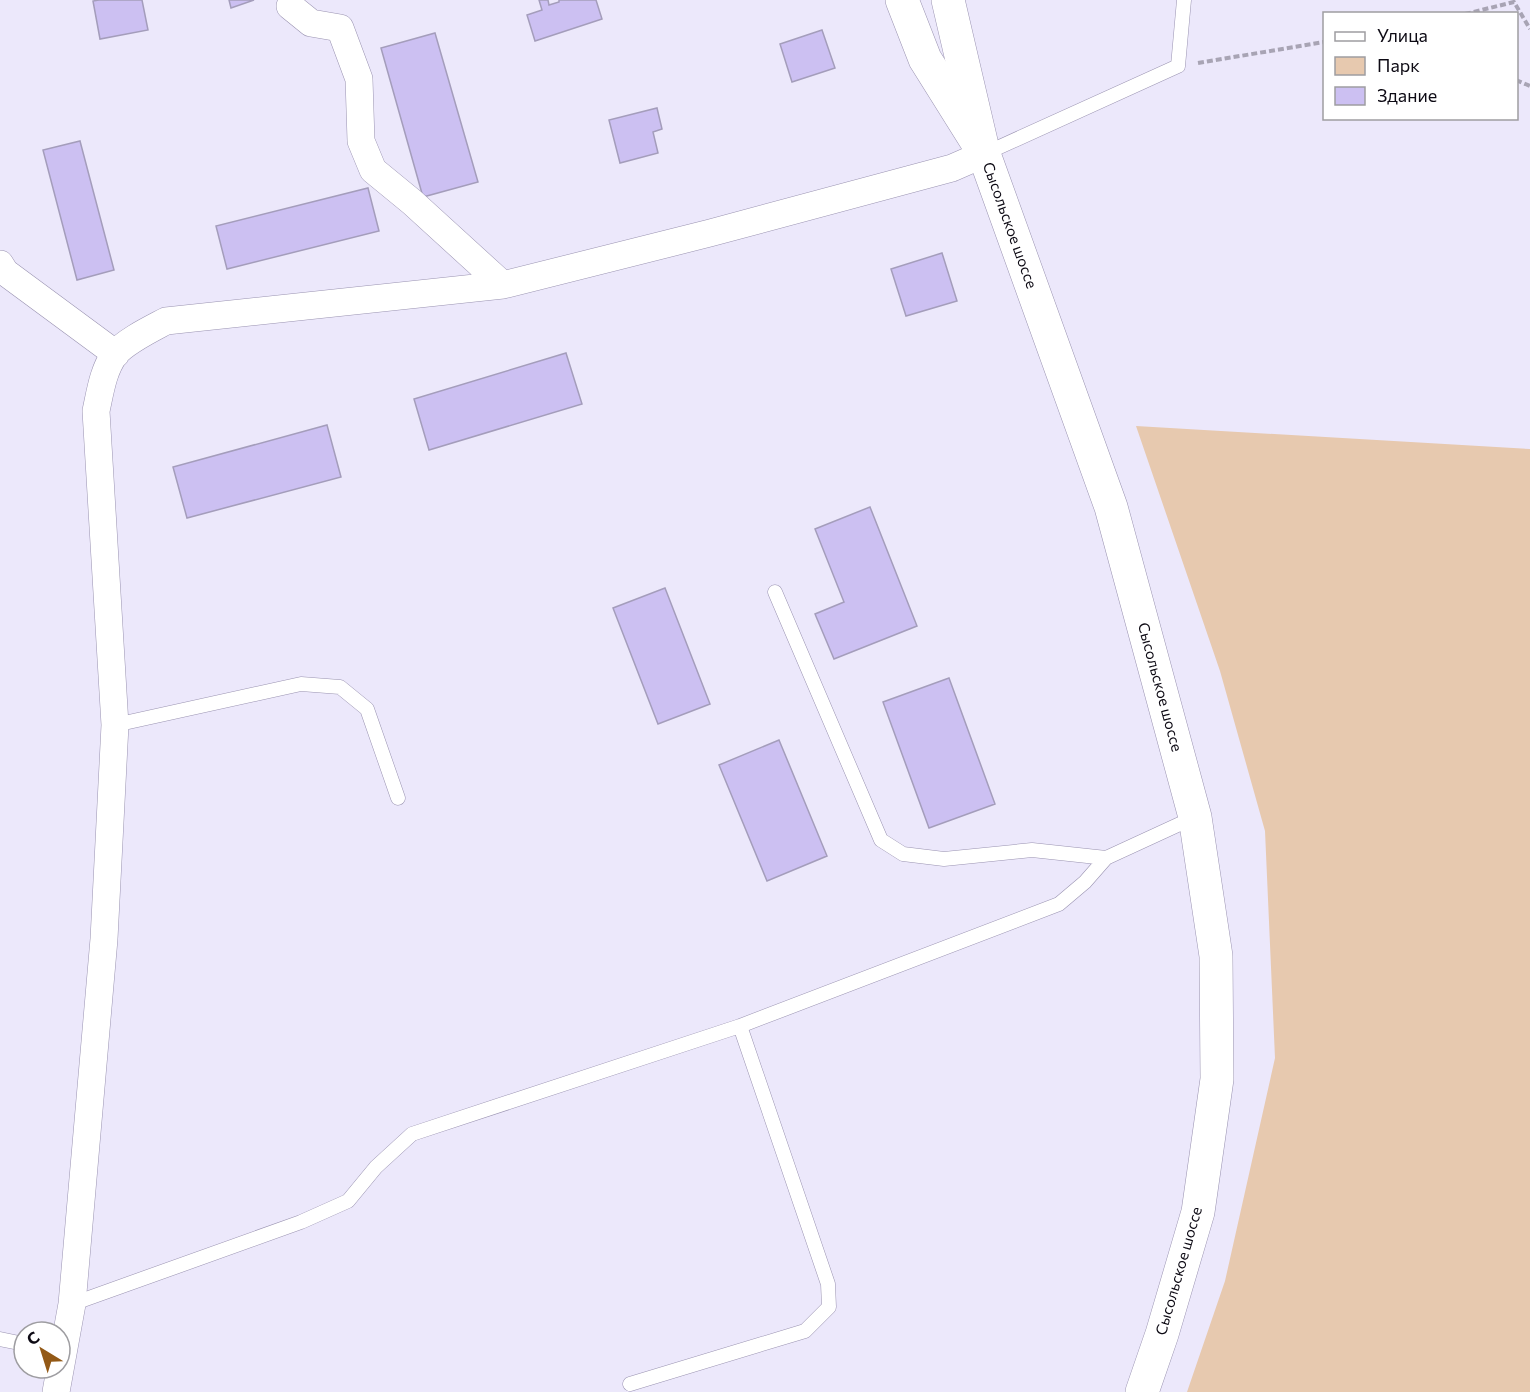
<svg xmlns="http://www.w3.org/2000/svg" width="1530" height="1392" font-family="Commissioner,sans-serif">
<style>
.green{fill:#e7c9af}
.building{fill:#ccc0f2;stroke:#a49dbb;stroke-width:1.5}
.lines{fill:none;stroke-linecap:round;stroke-linejoin:round}
.service-casing{stroke:#9a93b1;stroke-width:15}
.minor-casing{stroke:#9a93b1;stroke-width:28}
.secondary-casing{stroke:#9a93b1;stroke-width:34}
.trunk-casing{stroke:#9a93b1;stroke-width:34}
.path{stroke:#a8a4b4;stroke-width:4;stroke-dasharray:6 3;stroke-linecap:butt}
.service{stroke:#fff;stroke-width:14}
.minor{stroke:#fff;stroke-width:27}
.secondary{stroke:#fff;stroke-width:33}
.trunk{stroke:#fff;stroke-width:33}
.labels{text-anchor:middle;stroke-width:4.5;stroke-linejoin:round;paint-order:stroke}
.street-label{font-size:15px;fill:#0d0a14;stroke:#fff}
</style>
<rect width="100%" height="100%" fill="#ece8fb"/>
<path class="green" d="M1136,426l394,23v943h-343l38,-111 50,-223 -10,-227 -45,-160z"/>
<path class="building" d="M99,0h43l6,30 -48,9 -7,-38z
M229,0h25l-23,8z
M539,0h9l1,5 10,-3v-2h37l6,19 -67,22 -8,-26 15,-5z
M822,30l13,38 -43,14 -12,-38z
M435,33l43,149 -55,15 -42,-149z
M657,108l5,21 -9,3 5,21 -38,10 -11,-43z
M80,141l34,129 -37,10 -34,-130z
M368,188l11,43 -152,38 -11,-43z
M942,253l15,48 -51,15 -15,-47z
M566,353l16,51 -153,46 -15,-51z
M327,425l14,52 -154,41 -14,-51z
M870,507l47,119 -83,33 -19,-45 29,-12 -29,-73z
M665,588l45,116 -52,20 -45,-116z
M949,678l46,126 -66,24 -46,-126z
M779,740l48,116 -60,25 -48,-116z"/>
<g class="lines">
<g class="service-casing">
<path id="service" d="M984,154l194,-88 6,-66
M775,592l106,248 22,14 41,5 88,-9 74,8
M115,725l186,-41 39,3 27,22 31,89
M740,1026l319,-122 26,-22 21,-24 89,-41
M72,1304l229,-82 47,-21 28,-34 36,-33 328,-108 88,258 1,23 -24,24 -175,53
M0,1339l24,5"/>
</g>
<g class="minor-casing">
<path id="minor" d="M290,6l21,17 29,5 19,51 2,62 12,29 39,32 91,83
M0,264l5,8 111,82
M56,1392l16,-88 32,-365 11,-214 -19,-314c4,-18 7,-41 19,-57 11,-13 36,-25 51,-33l337,-36 207,-52 242,-65 32,-14"/>
</g>
<g class="secondary-casing">
<path id="secondary" d="M902,0l23,59 57,91"/>
</g>
<g class="trunk-casing">
<g id="trunk">
<path id="s1" d="M948,0l36,154 127,353 84,310 21,139 1,123 -19,133 -36,122 -20,58"/>
</g>
</g>
<path class="path" d="M1465,14l49,-12 16,27
M1198,63l126,-21
M1516,80l14,6"/>
<use href="#service" class="service"/>
<use href="#minor" class="minor"/>
<use href="#secondary" class="secondary"/>
<use href="#trunk" class="trunk"/>
</g>
<g class="labels">
<g class="street-label">
<text dy="5" stroke="none"><textPath href="#s1" startOffset="234">Сысольское шоссе</textPath></text>
<text dy="5" stroke="none"><textPath href="#s1" startOffset="720">Сысольское шоссе</textPath></text>
<text transform="translate(1179 1271) rotate(-74)" y="5">Сысольское шоссе</text>
</g>
</g>
<rect x="1323" y="12" width="195" height="108" fill="#ffffff" stroke="#9e9da1" stroke-width="1.5"/>
<rect x="1335" y="32" width="30" height="9" fill="#ffffff" stroke="#9e9da1" stroke-width="1.5"/>
<text x="1377" y="42" font-size="18" fill="#0d0a14">Улица</text>
<rect x="1335" y="57" width="30" height="18" fill="#e7c9af" stroke="#9e9da1" stroke-width="1.5"/>
<text x="1377" y="72" font-size="18" fill="#0d0a14">Парк</text>
<rect x="1335" y="87" width="30" height="18" fill="#ccc0f2" stroke="#9e9da1" stroke-width="1.5"/>
<text x="1377" y="102" font-size="18" fill="#0d0a14">Здание</text>
<g transform="translate(42 1350) rotate(322)"><circle r="28" fill="#ffffff" stroke="#9e9da1" stroke-width="1.5"/>
<path d="M0-4.5L10 22L0 15L-10 22Z" fill="#935916"/>
<text y="-9" font-size="16" font-weight="bold" text-anchor="middle" fill="#0d0a14">С</text>
</g>
</svg>
